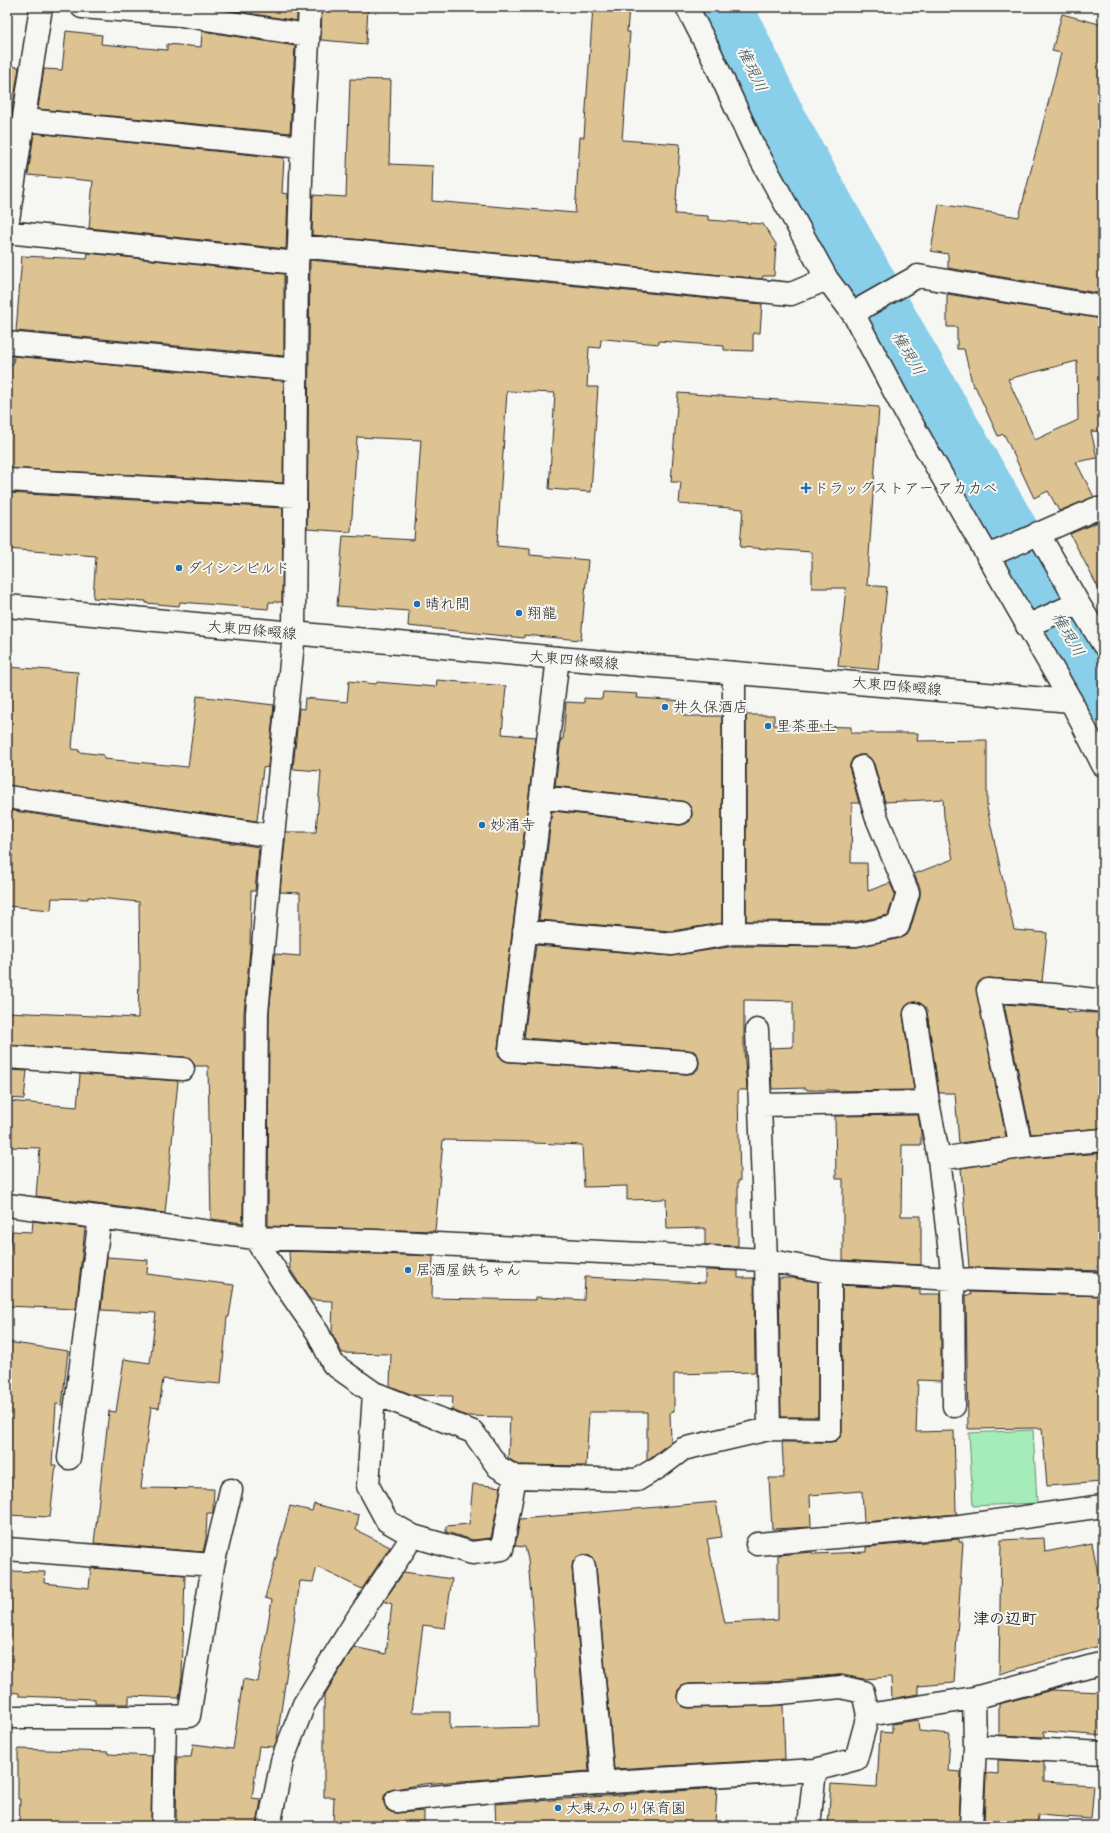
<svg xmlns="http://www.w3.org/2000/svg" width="1110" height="1833" font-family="Sriracha,'Klee One',sans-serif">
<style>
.green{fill:#a6ecb8;stroke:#688c72}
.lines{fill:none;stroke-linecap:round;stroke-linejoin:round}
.river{stroke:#89cfea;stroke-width:57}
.building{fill:#ddc292;stroke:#2b2b2b;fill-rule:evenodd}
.minor-casing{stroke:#2b2b2b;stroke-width:25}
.major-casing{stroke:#2b2b2b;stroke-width:25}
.minor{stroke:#f6f6f2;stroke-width:22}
.major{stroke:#f6f6f2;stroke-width:22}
.poi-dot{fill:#1f6fb2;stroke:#f6f6f2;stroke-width:1.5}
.labels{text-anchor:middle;stroke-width:4;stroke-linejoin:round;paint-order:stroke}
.poi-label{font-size:15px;fill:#2b2b2b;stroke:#f6f6f2;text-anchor:start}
.street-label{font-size:15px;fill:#2b2b2b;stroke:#f6f6f2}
.water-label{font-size:16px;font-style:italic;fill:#42545b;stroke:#f6f6f2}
.neighbourhood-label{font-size:16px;font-weight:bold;fill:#2b2b2b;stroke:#f6f6f2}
</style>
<rect width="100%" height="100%" fill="#f6f6f2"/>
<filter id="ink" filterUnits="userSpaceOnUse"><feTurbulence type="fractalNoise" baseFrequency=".025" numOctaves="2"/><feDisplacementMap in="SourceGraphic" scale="8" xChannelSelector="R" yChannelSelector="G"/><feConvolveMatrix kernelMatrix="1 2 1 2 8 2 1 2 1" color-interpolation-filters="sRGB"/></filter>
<g filter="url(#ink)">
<path class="green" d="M1033,1430l4,73 -64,3 -4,-73z"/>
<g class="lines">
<path class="river" d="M724,7l55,116 93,168 231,403"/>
</g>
<path class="building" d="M210,7h87v14z
M322,7h46l-2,37 -45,-4z
M593,7h36l-2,25h3l-8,108 58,4 -5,70 33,2v4l55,4 13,20 -2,32h-11l-1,3 -450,-44 1,-40 33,2 4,-118 41,1 -2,84 44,2 -1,35 143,12 5,-76h4z
M1062,14l41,11v269l-155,-26v-14l-17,-3 8,-47 80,13 42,-164 -9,-2z
M66,31l36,4 -1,9 66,6v-6l34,3 1,-16 93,15 -5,87 -252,-24 6,-40 18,1z
M7,66l12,1 -12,78z
M34,133l250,25 -2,35 6,1 -2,55 -197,-21 4,-47 -65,-6z
M88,253l196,21v82l-268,-25 6,-75 65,3z
M310,260l452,44 -2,29h-7v18l-29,-1v-4l-65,-5v3l-54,-5 -4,1 -1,8 -11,-1 -2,40h11l-7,105 -42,-3 6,-96 -48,-2 -10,155 33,3v6l58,5 -7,80 -57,-5v3l-116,-12 1,-15 -72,-5 6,-70 71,4 7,-100 -64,-3 -6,95 -44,-3z
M947,294l156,25v113l-12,-1 6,27 -21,4 18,35 -35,14 -11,-20 -14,7 -30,-64 -6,2 -23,-50 -2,1 -9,-38h-7v-22h-10zM1077,361l1,59 -43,20 -27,-61z
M14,356l270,25 -1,102 -276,-15v-105l6,1z
M678,393l201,14 -12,178 20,2 -9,83 -40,-4 8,-78h-34v-36l-72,-5 3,-38 -64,-5 2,-22h-10z
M7,493l276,15 -1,94h-13l-1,7 -88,-7 -1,4 -33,-3v-2l-53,-3 3,-42 -89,-7z
M1098,522h5v75l-33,-63z
M7,667l71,5 -6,77 7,1v2l25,3v4l84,8 9,-71 77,9 -6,62 -5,1 -6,53 -250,-36z
M437,680l69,6 -4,48 34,3 -38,311v7l5,5 6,2 177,12 7,-1 5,-4 1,-6 -1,-7 -4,-5 -6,-1 -164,-12 12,-93 135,11 64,-10 121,1 45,-9 6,-3 3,-5 10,-34v-8l-6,-14 39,-15 -9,-42 -1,-18 -58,3 -11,-38 -4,-6 -5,-3h-6l-6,3 -3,6v6l9,33h-7l-1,60h16l1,28 22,-8 5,11 -7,21 -33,7 -109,-1v-206h28v10l77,2v6h67l-1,8 70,-1v68l27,122 33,3 -5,49 -53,-4 -10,4 -3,5 30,150 -47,6 -4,-50h-16l-12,-81 -2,-5 -5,-4 -6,-1 -6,2 -4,5 -1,6 11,75 -79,1v-1h-28l-1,-2 -34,1 -2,-41 23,-1v-46l-49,-1v49l3,41h-8l-1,3 2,88h-2v65l-33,-1v-17l-38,1 -1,-30 -39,1v-14l-43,1 -2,-42 -48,-2v-1l-91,-2 -8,91 -167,-5 1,-212 6,-60 25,2v-63l-20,-1 6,-60h30l5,-61 -28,-2 6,-61 5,1 1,-11 42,4 2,-21 27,3 1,-2 59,5z
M603,692l35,2 -1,4 48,3 -1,15h38v207l-51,8 -132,-11 13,-109 127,14 6,-1 5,-3 2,-6 -1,-7 -4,-5 -6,-2 -126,-15 6,-47h2l3,-37 18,1v-5l18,1z
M7,810l252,37 -4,44h-4l-1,58 -6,64 -1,210 -32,-4 -3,-153h-13l-5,-7 -6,-2 -177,-12v-33l131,6 1,-47h1l-1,-69 -51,-5v2l-36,-1 -1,12 -44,-4 2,-44h-2z
M1004,1004l63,5v3l32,1v11h4v104l-72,6z
M7,1070l20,1 -3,28 -17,-1z
M80,1074l98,7 -13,132 -129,-17 4,-48 -33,-1v-46l70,6z
M918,1115l3,17v13h-19l-1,71h20v49l-78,-5v-81h-7l-1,-63z
M1103,1153v118l-134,-4 -8,-99 61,-9z
M33,1221l52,7 -9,81 -69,-3v-27l5,-48 20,1z
M289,1251l144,5 -1,42 104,2v-3l48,3 1,-23 120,6v-13l33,1v7h16l1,94 -81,2v37l-4,1 1,30 -24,18v-48h-58l-3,54 -67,-1 -11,-7 2,-41 -43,-1 -15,-6 1,-14 -40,-1 -23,-9 1,-32 -49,-1 -10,-20 1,-32 -21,-1 -4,-3 -18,-28z
M107,1257l41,3 -1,14 87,11 -5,32h-2l-6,67 -58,-5 -4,29 -8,-1 -10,81 73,1 -1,21v3h-6l-1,26 -3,13 -109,-9 15,-132 7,1 8,-53 26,4 6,-50 -55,-3z
M779,1278h14l25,4v135h-37z
M842,1285l78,5v4h21v87l-23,-1 -2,52 38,-1 2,80 1,3 -93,8 -2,-31 -52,4 1,32 -39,2 -3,-51h15l-2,-36h48l6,-1 5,-5 1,-6z
M970,1292l133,4v186l-56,4 -5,-58 -74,1 -2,-134h5z
M7,1342l61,9 -6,54 -6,-1 -4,61h4l-6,52 -43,-2z
M473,1484l28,3 -10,51 -18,2 -27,-8v-6l23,-2z
M716,1502l6,35 -15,2 18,84 53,-3v-65l34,-3 1,2 53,-2v-5l93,-8v3h4l-9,141 -36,3v8l-26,5 -1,-22 -27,2 -24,-4 -58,4v1l-13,2 -81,2 -5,1 -5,5 -1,7 1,5 5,5 6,1 94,-3 2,54 -171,10 -18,-203 -2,-6 -4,-4 -7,-1 -6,2 -4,4 -1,7 17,203 -166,13 -28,5 -7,2 -4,5v7l2,6 5,3 6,1 27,-2v15l-91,-2 1,-27h-10v-101l30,-49 32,7 6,-50 -8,-3 20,-29 48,7 -7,49 -22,-3 -11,87h38v17l88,-2 -4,-96 -6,-71 -3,-13 -10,-1 5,-27z
M314,1504l45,11 -3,15 34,17 -28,42 -45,-22 -4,15 -13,-1 -23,158 -3,8 -15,-1 -7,52 9,1 -4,27 -81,-1 1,-68h14l2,-13 40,5 10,-70 15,3 14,-82 -7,-2 25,-92 22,5z
M1044,1538l1,14 47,-9 11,56v46l-104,29 2,-134z
M91,1568l94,7 -3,102 -3,21 -50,-2v8h-34v-5l-76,-3v-3l-12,-1v-121l38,1 -1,11 45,5z
M1052,1690l51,2v44l-59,-5v6l-45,-2v-31z
M918,1720l1,11 31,3 -2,37 13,1 -2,54h-131l3,-42 46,3 3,-55 12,1v-9z
M18,1749l90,3v2l44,2 -1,67 -13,-1v4h-119l1,-27h-2z
M998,1760l46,2v20l50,3 -3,34 -53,-4 -1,11h-53l2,-53 12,1z
M717,1788l-2,37 -48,-2v3h-171l-1,-22z"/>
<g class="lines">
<g class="minor-casing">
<path id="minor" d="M82,7l98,8 128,20
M310,7l-8,140 -3,99 -2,17 -3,371 -21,202 -16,177 -2,225 29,46 34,49 15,31 41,29 99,39 25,35 17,10 122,3 22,-13 24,-18 86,-20 61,1v-158
M687,7l24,47 42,91 74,134 27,36 50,95 167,291
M25,120l277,27
M7,226l34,-219
M7,232l290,31
M299,246l492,48 36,-15
M854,315l11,-9 53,-30 185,31
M7,343l289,27
M7,480l288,16
M1038,533l40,70 25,41
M988,556l107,-47h8
M1027,626l51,-23
M558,658l-48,392 177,12
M7,797l266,39
M541,797l139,16
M524,931l148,13 62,-11v-260
M734,933l122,2 42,-9 10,-33 -32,-77 -14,-49
M915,1014l13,88 11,57 14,120 1,127
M757,1030l9,230 3,169
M7,1057l176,12
M761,1105l167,-3
M1021,1147l-33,-157 66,5 49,6
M939,1159l82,-12 82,-7
M7,1205l248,33 119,3 392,19 64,12 123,7 150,5
M374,1393l-6,93 19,35 26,15
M69,1458l31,-241
M757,1544l203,-18 143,-20
M7,1549l206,16
M584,1567l19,216
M689,1696l81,-2 71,-7 22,5 5,23
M974,1698l1,48
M7,1717h158l24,-1 24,-151 18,-75
M396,1801c139,-16 279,-23 419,-31
M163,1826l2,-109
M269,1826l13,-65 22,-57 53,-85 56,-83 59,17 30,-4 13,-72
M809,1826l6,-56 41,-11 12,-44 106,-17 129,-35
M971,1826l4,-80 128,7"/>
</g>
<g class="major-casing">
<path id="major" d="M7,606l551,52 513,43 32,64"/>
</g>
<use href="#minor" class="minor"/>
<use href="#major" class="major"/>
</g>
</g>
<g class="poi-dot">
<path d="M804 482h4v4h4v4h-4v4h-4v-4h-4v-4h4z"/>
<circle cx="179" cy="568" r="4"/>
<circle cx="417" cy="604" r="4"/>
<circle cx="519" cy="613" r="4"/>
<circle cx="665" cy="707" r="4"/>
<circle cx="768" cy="726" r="4"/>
<circle cx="482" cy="825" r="4"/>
<circle cx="408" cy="1270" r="4"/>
<circle cx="558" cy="1808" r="4"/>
</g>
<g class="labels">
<g class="poi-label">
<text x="814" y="493">ドラッグストアー アカカベ</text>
<text x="187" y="573">ダイシンビルド</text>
<text x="425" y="609">晴れ間</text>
<text x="527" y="618">翔龍</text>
<text x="673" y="712">井久保酒店</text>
<text x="776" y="731">里茶亜土</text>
<text x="490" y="830">妙涌寺</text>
<text x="416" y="1275">居酒屋鉄ちゃん</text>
<text x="566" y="1813">大東みのり保育園</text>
</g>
<g class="street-label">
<text transform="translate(252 630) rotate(5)" y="5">大東四條畷線</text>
<text transform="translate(574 660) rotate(5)" y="5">大東四條畷線</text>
<text transform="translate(897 686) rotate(5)" y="5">大東四條畷線</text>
</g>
<g class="water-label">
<text transform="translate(753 69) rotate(65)" y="6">権現川</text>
<text transform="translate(909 353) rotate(60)" y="6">権現川</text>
<text transform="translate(1069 634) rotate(60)" y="6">権現川</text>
</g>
<g class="neighbourhood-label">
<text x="1005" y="1624">津の辺町</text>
</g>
</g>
<rect width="1110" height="1833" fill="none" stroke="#f6f6f2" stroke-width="24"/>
<rect x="12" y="12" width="1086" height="1809" fill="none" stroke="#2b2b2b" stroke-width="1.5" filter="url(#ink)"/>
</svg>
